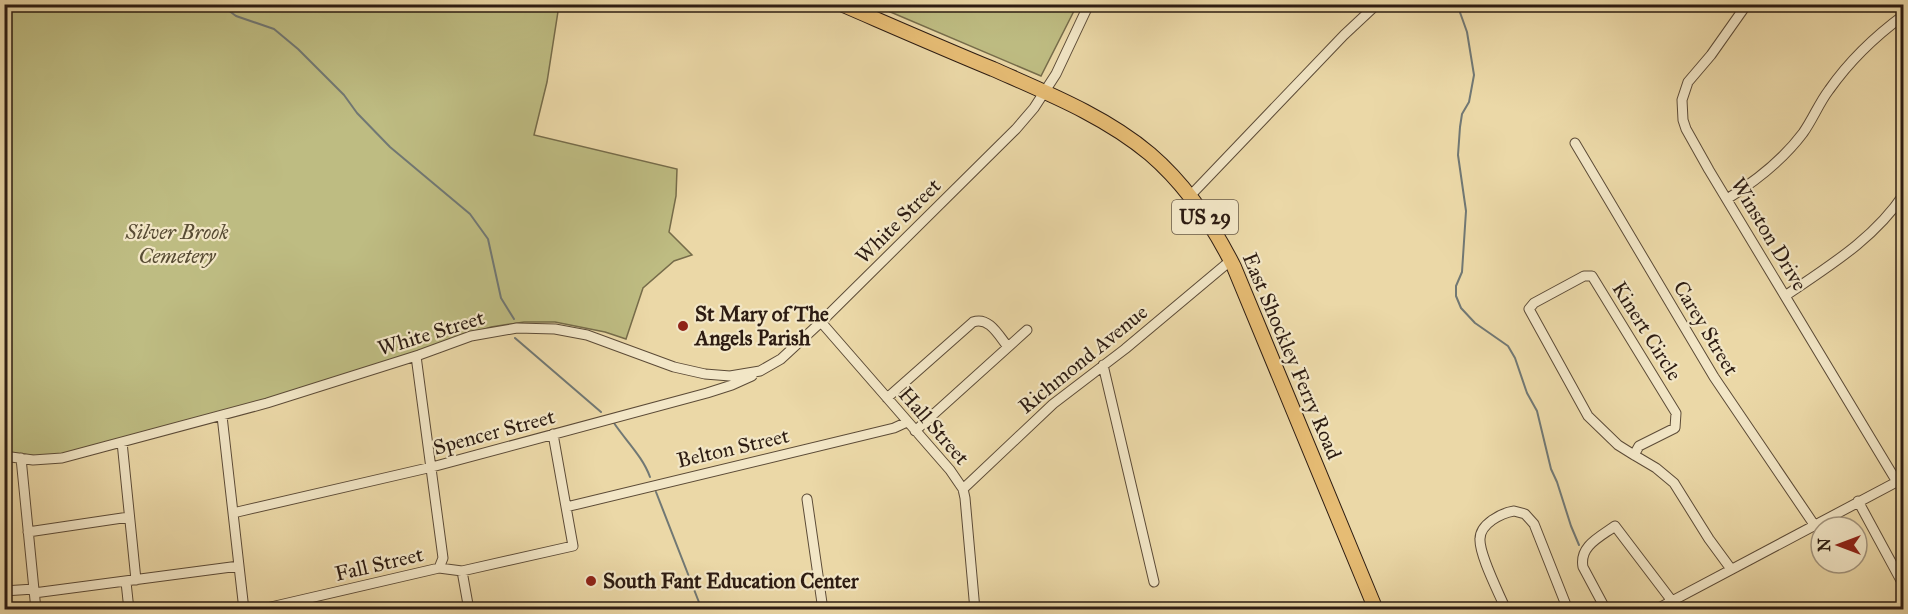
<svg xmlns="http://www.w3.org/2000/svg" width="1908" height="614" font-family="'IM FELL Great Primer',serif">
<style>
.green{fill:#bebc82;stroke:#766c4a;stroke-width:1.5}
.lines{fill:none;stroke-linecap:round;stroke-linejoin:round}
.stream{stroke:#717874;stroke-width:2}
.minor-casing{stroke:#5c4b37;stroke-width:11}
.highway-casing{stroke:#2d1c12;stroke-width:16}
.minor{stroke:#f2e6c6;stroke-width:9}
.highway{stroke:#e6bc74;stroke-width:14}
.poi-dot{fill:#8f2418;stroke:#f2e6c6;stroke-width:2}
.labels{text-anchor:middle;stroke-width:4.5;stroke-linejoin:round;paint-order:stroke}
.shield{fill:#f2e6c6;stroke:#685948;stroke-width:1.5}
.shield-label{font-size:20px;font-weight:bold;fill:#2d1c12}
.street-label{font-size:21px;fill:#2d1c12;stroke:#f2e6c6}
.park-label{font-size:21px;font-style:italic;fill:#584c34;stroke:#f2e6c6}
.poi-label{font-size:21px;font-weight:bold;fill:#2d1c12;stroke:#f2e6c6;text-anchor:start}
</style>
<rect width="100%" height="100%" fill="#ebd8a7"/>
<filter id="stains"><feTurbulence type="fractalNoise" baseFrequency=".00333" numOctaves="4"/><feColorMatrix values="0 0 0 0 .2 0 0 0 0 .09 0 0 0 0 .02 0 0 0 .5 -.17"/></filter>
<radialGradient id="worn" r=".72"><stop offset=".6" stop-color="#630" stop-opacity="0"/><stop offset="1" stop-color="#630" stop-opacity=".3"/></radialGradient>
<path class="green" d="M4,5h555l-12,77 -13,53 143,34 -1,27 -7,36 23,23 -18,6 -31,27 -17,51 -21,-7 -50,-10h-31l-33,5 -186,63 -243,65 -17,2 -40,-5z
M874,5h203l-36,71z"/>
<g class="lines">
<path class="stream" d="M220,4l16,12 38,13 24,20 46,46 13,18 33,34 80,67 18,25 13,59 13,21
M1457,4l10,28 7,43 -5,27 -7,12 -2,13 -2,28 8,56 -4,61 -6,14v10l5,12 14,15 33,23 7,12 12,35 10,18 14,58 6,13 14,44 8,19
M515,338l86,74
M614,423c12,18 29,34 36,54
M656,492l46,118"/>
<g class="minor-casing">
<path id="minor" d="M1747,4l-36,51 -23,27 -6,18 1,20 3,9 23,41 188,312
M1575,143l139,234 101,149
M1190,196l154,-161 31,-29
M1727,199c29,-18 55,-38 76,-66 10,-14 16,-30 26,-43 21,-30 45,-53 75,-75
M1584,276h8l84,137 -1,15 -36,18 -5,9 -16,-10 -30,-29 -59,-107 5,-6z
M1785,296c44,-30 89,-57 119,-102
M821,322l129,148 13,19 2,9 10,112
M1103,365l51,217
M887,398l86,-76c16,-6 26,14 35,25
M222,416l22,194
M915,431l112,-101
M122,442l14,138
M1634,455l22,13 18,15 35,56 22,30
M4,456l29,4 29,-2 205,-55 152,-48 52,-19 46,-8 38,1 32,6 87,32 31,7 25,2 30,-5 21,-12 40,-37 195,-193 18,-21 22,-34 33,-70
M21,458l15,152
M963,489l90,-85 72,-55 105,-88
M807,499l16,111
M1858,501l46,85
M566,507l328,-79 13,-6
M233,513l199,-46 275,-74 25,-8 20,-9
M28,532l101,-15
M439,568l23,3 111,-25 -20,-112
M462,571l7,39
M126,582l3,28
M4,591l30,-2
M34,593l205,-27
M258,610l181,-42 4,-10 -27,-202
M1121,610l2,-2
M1506,610c-7,-17 -27,-55 -26,-71 0,-15 21,-26 34,-28l11,3 9,10 34,86
M1606,610l-23,-43c-4,-21 17,-30 32,-41l57,75
M1655,610l249,-132"/>
</g>
<g class="highway-casing">
<path id="highway" d="M841,4c51,22 101,44 152,65 54,24 112,47 157,85 36,31 63,71 84,113l142,343"/>
</g>
<use href="#minor" class="minor"/>
<use href="#highway" class="highway"/>
</g>
<g class="poi-dot">
<circle cx="683" cy="326" r="6"/>
<circle cx="591" cy="581" r="6"/>
</g>
<g class="labels">
<rect class="shield" x="1172" y="200" width="66" height="34" rx="4.5"/>
<g class="shield-label">
<text x="1205" y="224">US 29</text>
</g>
<g class="street-label">
<text transform="translate(898 221) rotate(-45)" y="7">White Street</text>
<text transform="translate(1769 234) rotate(59)" y="7">Winston Drive</text>
<text transform="translate(1706 328) rotate(59)" y="7">Carey Street</text>
<text transform="translate(1647 331) rotate(58)" y="7">Kinert Circle</text>
<text transform="translate(431 333) rotate(-17)" y="7">White Street</text>
<text transform="translate(1292 356) rotate(67)" y="7">East Shockley Ferry Road</text>
<text transform="translate(1083 359) rotate(-39)" y="7">Richmond Avenue</text>
<text transform="translate(934 426) rotate(49)" y="7">Hall Street</text>
<text transform="translate(494 432) rotate(-15)" y="7">Spencer Street</text>
<text transform="translate(733 448) rotate(-13)" y="7">Belton Street</text>
<text transform="translate(379 564) rotate(-13)" y="7">Fall Street</text>
</g>
<g class="park-label">
<text x="177" y="239">Silver Brook<tspan x="177" dy="24">Cemetery</tspan></text>
</g>
<g class="poi-label">
<text x="695" y="321">St Mary of The<tspan x="695" dy="24">Angels Parish</tspan></text>
<text x="603" y="588">South Fant Education Center</text>
</g>
</g>
<rect width="1908" height="614" fill="none" stroke="#ebd8a7" stroke-width="24"/>
<rect x="6" y="6" width="1896" height="602" fill="none" stroke="#2d1c12" stroke-width="3"/>
<rect x="12" y="12" width="1884" height="590" fill="none" stroke="#2d1c12" stroke-width="1.5"/>
<g transform="translate(1839 545) rotate(270)"><circle r="28" fill="#f2e6c6" stroke="#a3957e" stroke-width="1.5"/>
<path d="M0-4.5L10 22L0 15L-10 22Z" fill="#8f2418"/>
<text y="-9" font-size="16" font-weight="bold" text-anchor="middle" fill="#2d1c12">N</text>
</g>
<rect width="100%" height="100%" filter="url(#stains)"/>
<rect width="100%" height="100%" fill="url(#worn)"/>
</svg>
